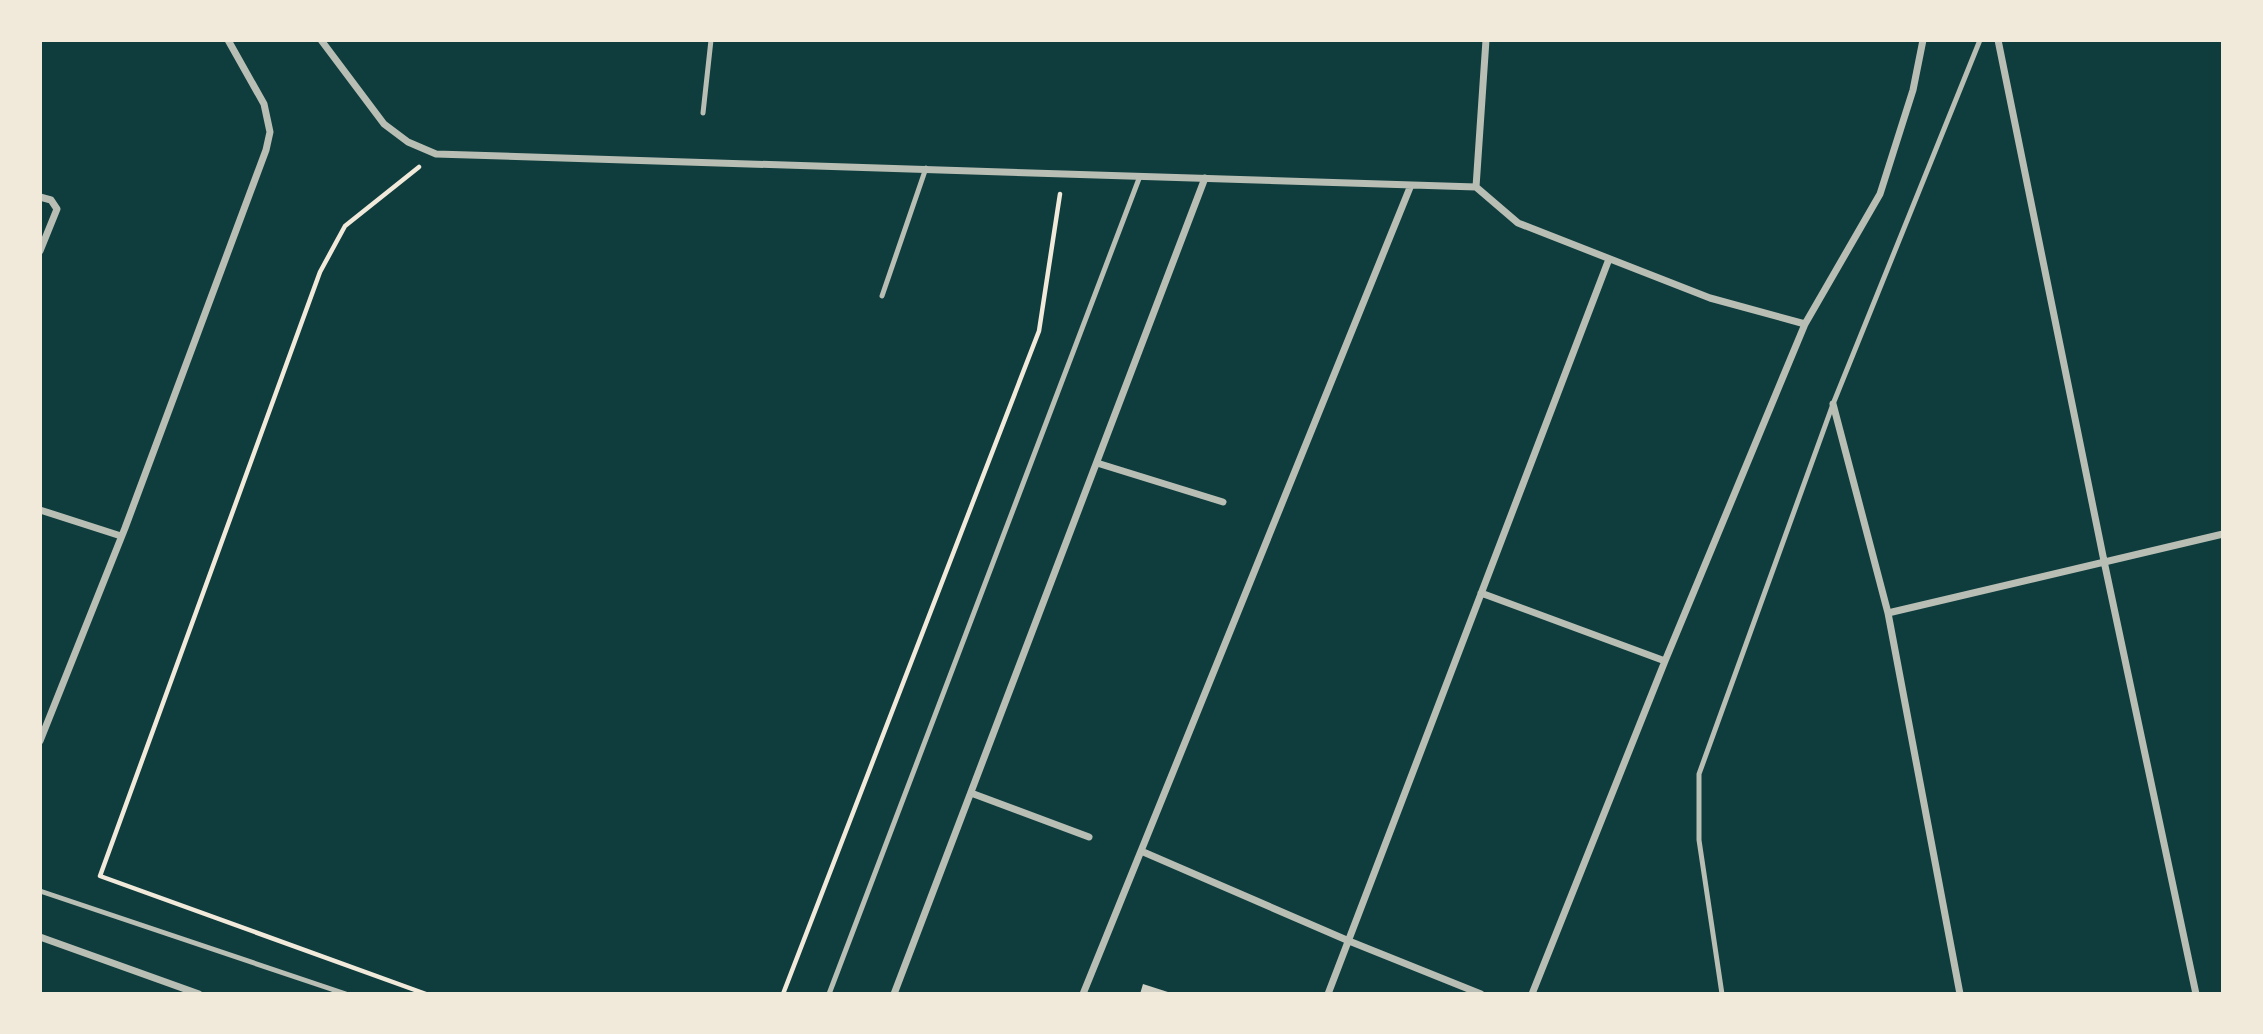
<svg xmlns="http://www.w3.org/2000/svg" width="2263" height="1034" font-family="'Source Serif 4',serif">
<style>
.building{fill:#cfcfc3}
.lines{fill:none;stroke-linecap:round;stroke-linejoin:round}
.path{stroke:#f1e9da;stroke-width:4.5}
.service{stroke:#b8beb3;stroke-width:5}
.minor{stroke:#b8beb3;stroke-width:7}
</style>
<rect width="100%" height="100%" fill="#0f3d3e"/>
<path class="building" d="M1143,984l28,9v1h-31z"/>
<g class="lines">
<path class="path" d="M419,167l-74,59 -25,46 -220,604 326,118
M783,994l256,-663 21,-137"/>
<path class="service" d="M703,113l8,-73
M882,296l44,-128
M40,891l306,103
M829,994l311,-818
M1722,994l-23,-154v-66l134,-370 147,-364"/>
<path class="minor" d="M321,40l63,84 24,18 28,12 1040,33 42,36 192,75 95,26
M1998,40l106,521 92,433
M1476,187l10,-147
M40,197l11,3 6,9 -17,42
M1833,404l55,209 72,381
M1097,463l126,39
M40,510l81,26
M1481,593l184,68
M1888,613l335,-79
M40,741l85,-213 141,-378 4,-18 -6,-28 -36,-64
M971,793l118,44
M1141,851l208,90 132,53
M40,937l159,57
M894,994l311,-816
M1083,994l328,-809
M1328,994l281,-735
M1532,994l133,-333 140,-337 75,-130 33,-104 10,-50"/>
</g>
<rect width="2263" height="1034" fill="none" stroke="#f1e9da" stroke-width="84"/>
</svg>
